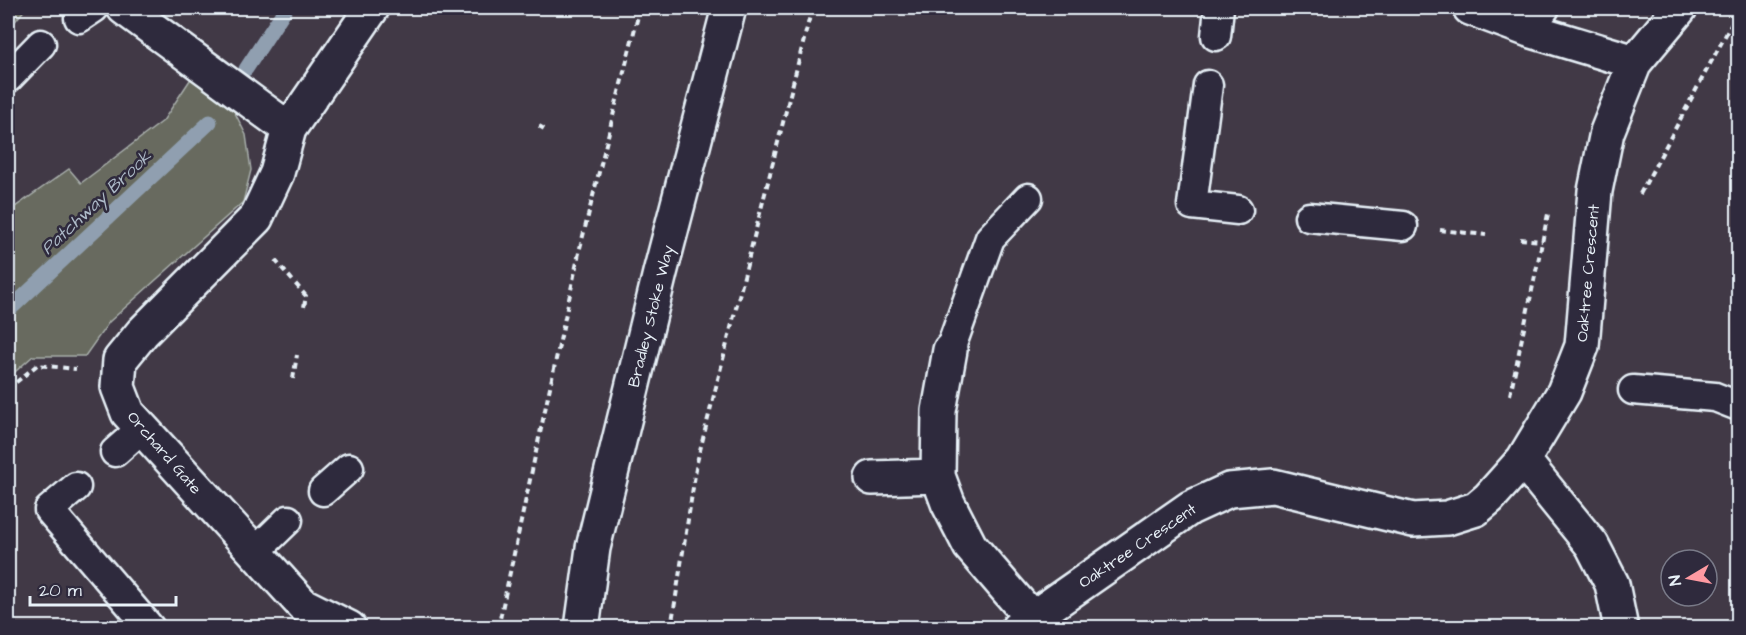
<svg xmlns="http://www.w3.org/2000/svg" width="1746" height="635" font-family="'Architects Daughter',sans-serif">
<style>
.green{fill:#676b5e;stroke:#a8aeab;stroke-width:1.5}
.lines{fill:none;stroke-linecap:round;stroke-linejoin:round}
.stream{stroke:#909fb0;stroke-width:15}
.service-casing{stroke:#e8f1f8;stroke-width:33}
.minor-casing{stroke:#e8f1f8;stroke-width:38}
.tertiary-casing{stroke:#e8f1f8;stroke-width:38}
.path{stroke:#e8f1f8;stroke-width:4;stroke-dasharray:6 4.5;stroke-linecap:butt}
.service{stroke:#2f2a3d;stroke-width:28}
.minor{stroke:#2f2a3d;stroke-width:33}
.tertiary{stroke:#2f2a3d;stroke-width:33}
.labels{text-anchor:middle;stroke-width:5;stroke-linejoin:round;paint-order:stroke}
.street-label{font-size:16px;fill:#e8f1f8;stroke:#2f2a3d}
.water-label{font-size:18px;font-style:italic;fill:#adbac8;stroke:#2f2a3d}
</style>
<rect width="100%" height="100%" fill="#413946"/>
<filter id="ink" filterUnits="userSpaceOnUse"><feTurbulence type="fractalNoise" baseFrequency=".0167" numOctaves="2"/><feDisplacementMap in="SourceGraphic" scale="12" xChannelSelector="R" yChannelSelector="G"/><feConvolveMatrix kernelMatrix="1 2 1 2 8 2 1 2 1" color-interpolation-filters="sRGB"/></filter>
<g filter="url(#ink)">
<path class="green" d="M8,8h18l-18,22z
M194,74l40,37 12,24 5,35 -8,32 -134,120 -24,34h-52l-25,22v-166l61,-43 12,14 82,-62z"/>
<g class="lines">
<path class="stream" d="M246,69l40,-61
M8,311l202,-189"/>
<g class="service-casing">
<path id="service" d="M79,18l15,-10
M1529,30l16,-22
M1216,36l3,-28
M8,78l33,-34
M1208,85l-16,120 46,5
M1309,217l94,9
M950,350l40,-112 38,-40
M1633,390l82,7 23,9
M115,452l26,-23
M76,487l-27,23 101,118
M323,491l26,-23
M255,552l33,-32"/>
</g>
<g class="minor-casing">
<path id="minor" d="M124,8l165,121
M1470,8l59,22 106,32
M950,350l-11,61 -1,65 10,27 22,43 61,71
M1523,460l69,85 20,39 9,44
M872,478l66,-2
M349,628l-46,-23 -175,-192 -10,-26 2,-27 22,-27 114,-115 21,-45 12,-44 83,-121
M1018,628l172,-120 39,-18 44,-4 140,34 34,-2 29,-9 13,-11 34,-38 41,-68 18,-46 13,-155 12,-59 28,-70 45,-54"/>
</g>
<g class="tertiary-casing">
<path id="tertiary" d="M582,628l11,-80 67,-275 69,-265"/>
</g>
<path class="path" d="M539,126l9,5
M1640,194l98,-182
M1440,230l46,5
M1520,239l22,2
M275,260l31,36 -2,11
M293,379l4,-24
M8,389l29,-24 39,4
M1510,395l38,-181
M498,628l82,-380 60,-240
M671,628l26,-166 115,-454"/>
<use href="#service" class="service"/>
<use href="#minor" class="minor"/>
<use href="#tertiary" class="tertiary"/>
</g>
</g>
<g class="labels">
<g class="street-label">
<text transform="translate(1587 273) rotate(-85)" y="6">Oaktree Crescent</text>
<text transform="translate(650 316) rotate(-76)" y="6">Bradley Stoke Way</text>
<text transform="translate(165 452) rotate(49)" y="6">Orchard Gate</text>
<text transform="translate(1137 545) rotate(-34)" y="6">Oaktree Crescent</text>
</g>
<g class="water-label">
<text transform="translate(96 202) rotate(-43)" y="6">Patchway Brook</text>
</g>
</g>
<rect width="1746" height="635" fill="none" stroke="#2f2a3d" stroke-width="30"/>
<rect x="15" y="15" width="1716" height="605" fill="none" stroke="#e8f1f8" stroke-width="2" filter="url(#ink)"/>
<g transform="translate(1689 578) rotate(260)"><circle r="28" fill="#2f2a3d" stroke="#797a88" stroke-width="1.5"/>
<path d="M0-4.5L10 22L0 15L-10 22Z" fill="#ff9aa2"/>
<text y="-9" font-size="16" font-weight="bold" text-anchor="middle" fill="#e8f1f8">N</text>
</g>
<path d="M30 596v9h146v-9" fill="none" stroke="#e8f1f8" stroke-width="3"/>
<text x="39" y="596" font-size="18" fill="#e8f1f8" stroke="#2f2a3d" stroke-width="4.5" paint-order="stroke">20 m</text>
</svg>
